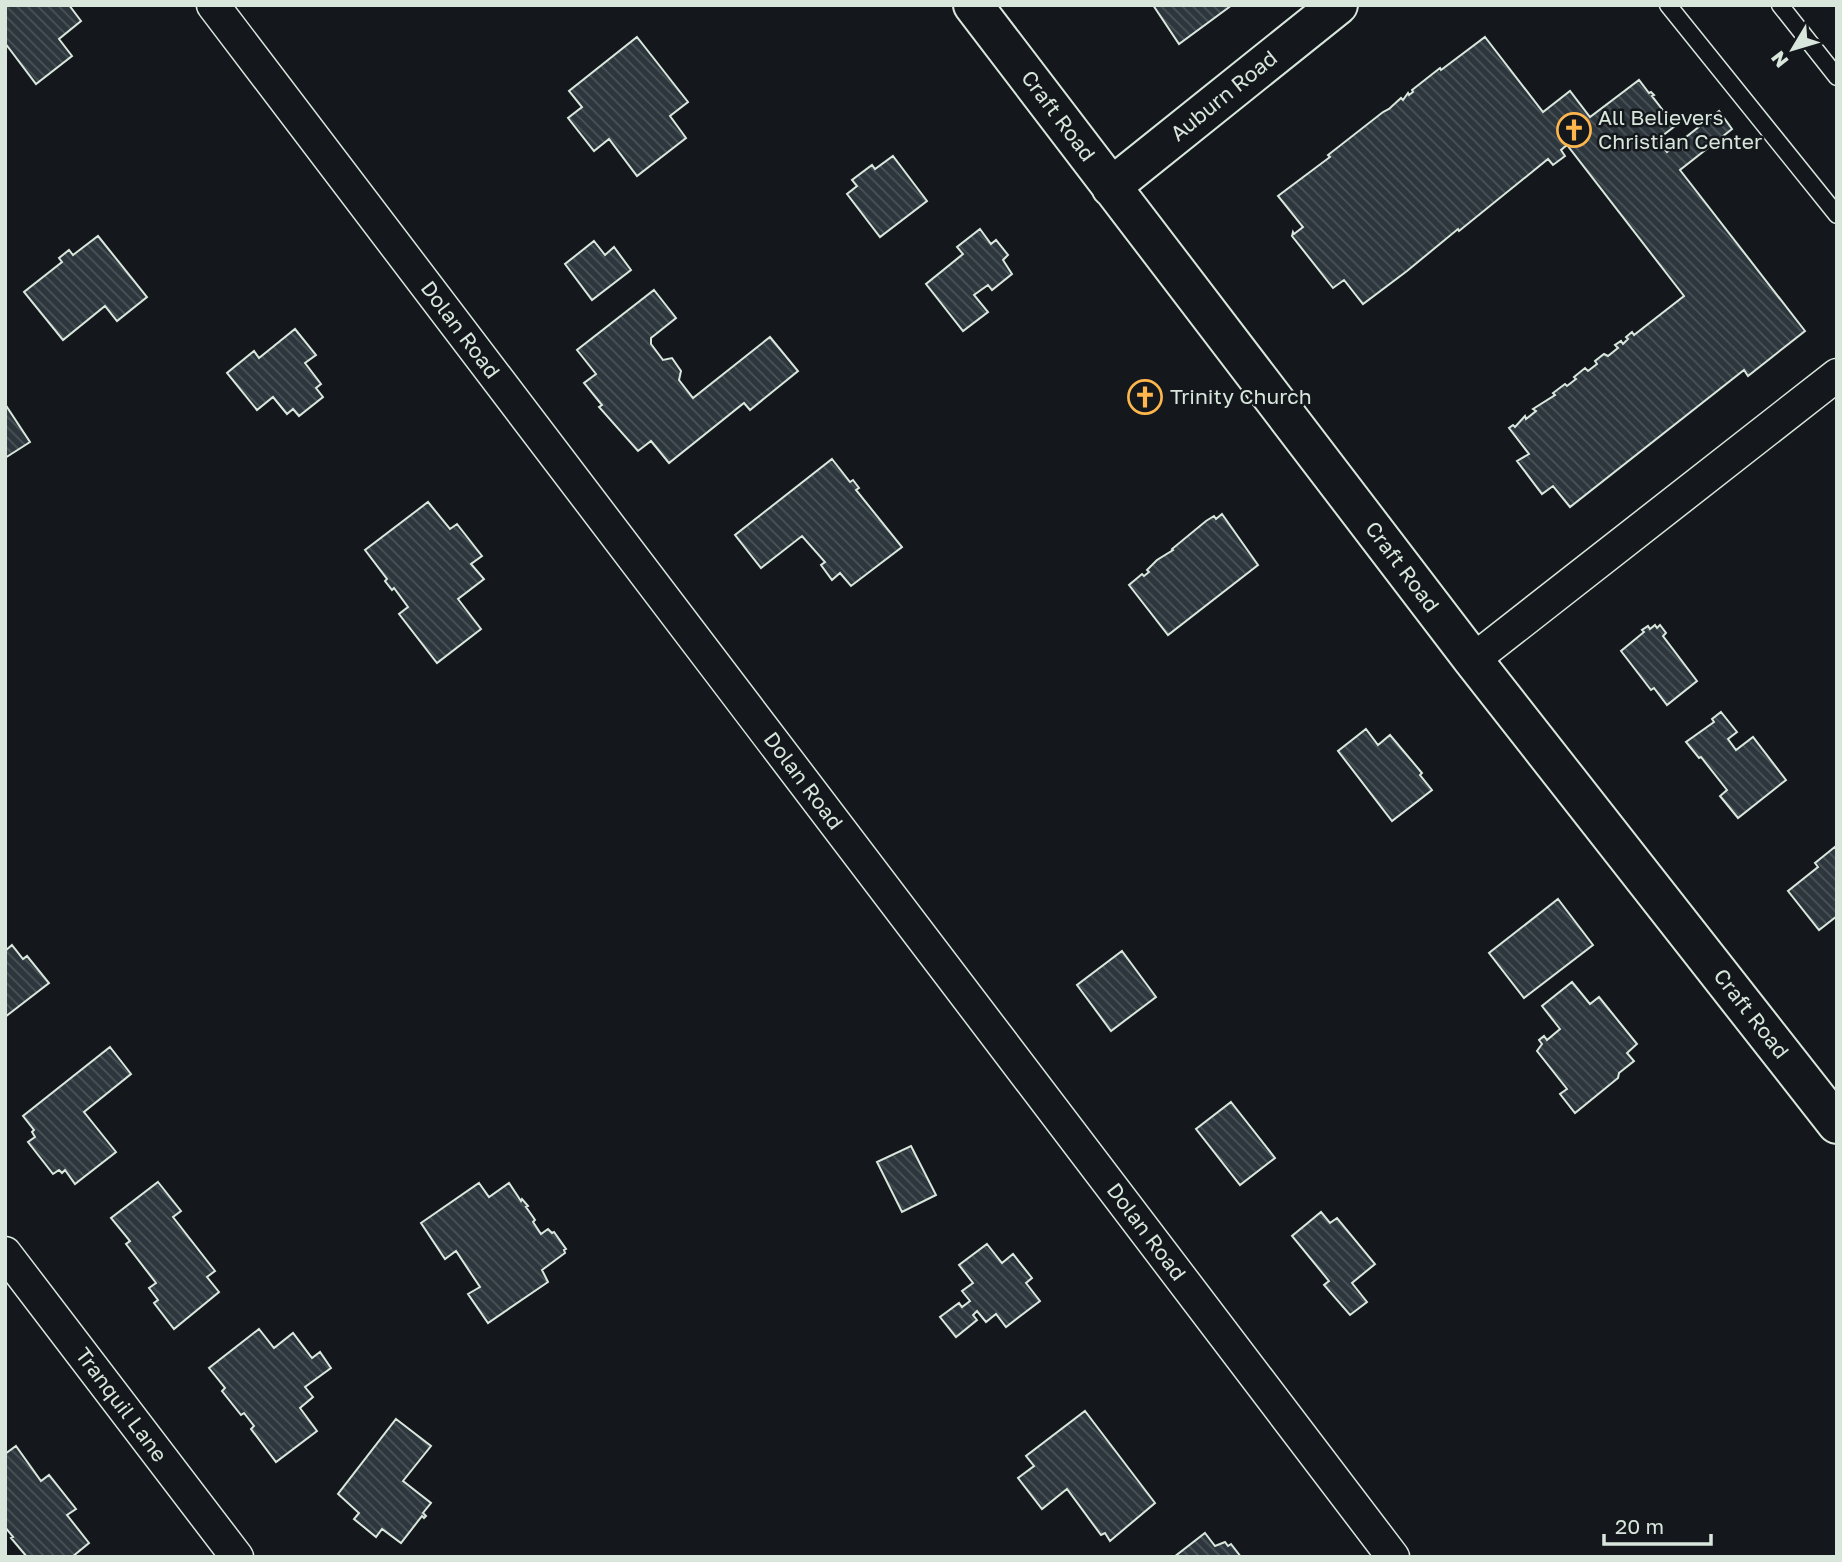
<svg xmlns="http://www.w3.org/2000/svg" width="1842" height="1562" font-family="'Golos Text',sans-serif">
<style>
.building{fill:url(#building-back-hatch);stroke:#d8e6dc;stroke-width:2}
.lines{fill:none;stroke-linecap:round;stroke-linejoin:round}
.service-casing{stroke:#d8e6dc;stroke-width:19}
.minor-casing{stroke:#d8e6dc;stroke-width:35}
.tertiary-casing{stroke:#d8e6dc;stroke-width:42}
.service{stroke:#14181c;stroke-width:16}
.minor{stroke:#14181c;stroke-width:32}
.tertiary{stroke:#14181c;stroke-width:38}
.labels{text-anchor:middle;stroke-width:5;stroke-linejoin:round;paint-order:stroke}
.street-label{font-size:21px;fill:#d8e6dc;stroke:#14181c}
.poi-label{font-size:21px;fill:#d8e6dc;stroke:#14181c;text-anchor:start}
</style>
<defs>
<pattern id="building-back-hatch" width="6" height="6" patternUnits="userSpaceOnUse" patternTransform="scale(1.75)"><rect width="6" height="6" fill="#2c363c"/><path d="M-1 5l2 2M0 0l6 6M5-1l2 2" fill="none" stroke="#4a5358"/></pattern>
</defs>
<rect width="100%" height="100%" fill="#14181c"/>
<path class="building" d="M5,5h64l12,16 -22,18 13,17 -36,28 -31,-41z
M1153,5h79l-53,39z
M637,37l51,65 -18,14 16,22 -49,38 -28,-37 -15,12 -26,-33 14,-11 -13,-16z
M1485,37l58,75 27,-21 20,26 49,-37 10,13 2,-1 3,3 -2,1 23,30 -18,14 10,12 52,-41 13,18 -52,41 125,161 -57,45 -4,-6 -174,137 -17,-21 -11,8 -25,-33 12,-7 -20,-26 4,-3 2,2 10,-11 1,3 10,-8 -3,-2 22,-14 -2,-2 12,-9 2,2 9,-7 -2,-2 11,-9 3,3 9,-7 -2,-3 9,-7 4,2 10,-8 -3,-3 6,-4 2,3 5,-5 -2,-2 6,-5 2,3 50,-39 -117,-151 -6,5 4,6 -12,9 -5,-6 -89,72 -1,-2 -51,42 -44,33 -19,-24 -11,8 -41,-52 1,-4 1,2 9,-7 -25,-31 52,-39 -2,-2 55,-43 6,-3 12,-11 2,2 5,-7 1,2 4,-3 -1,-2 28,-22 1,2z
M893,156l34,45 -47,36 -33,-43 10,-8 -5,-6 20,-15 3,4z
M980,229l11,15 5,-4 12,15 -5,5 9,14 -20,16 -4,-5 -14,10 14,17 -25,19 -37,-47 37,-30 -6,-7z
M98,236l49,61 -30,24 -12,-15 -42,34 -39,-48 38,-30 -3,-4 10,-8 4,5z
M594,241l11,14 9,-8 17,23 -39,30 -27,-36z
M654,290l22,28 -25,20v6l12,16 9,-2 9,13 -2,9 14,18 77,-61 28,34 -48,39 -6,-7 -75,60 -18,-22 -13,10 -39,-44 3,-2 -18,-22 12,-9 -19,-24z
M295,329l21,26 -11,8 16,21 -5,4 7,9 -24,19 -6,-7 -6,5 -14,-17 -16,13 -30,-37 27,-22 5,7z
M5,404l25,38 -25,16z
M832,459l18,23 3,-2 6,8 -3,2 46,57 -51,39 -11,-13 -8,7 -11,-15 4,-3 -23,-26 -41,32 -26,-33z
M428,502l22,27 7,-5 25,32 -11,8 13,15 -26,20 23,30 -44,34 -38,-49 9,-7 -14,-19 -2,2 -7,-9 2,-2 -22,-29z
M1222,514l36,51 -90,70 -39,-50 13,-11 2,2 5,-4 -2,-2 10,-10 16,-10 -1,-1 34,-28 8,-5 2,3z
M1655,625l2,3 3,-3 6,8 -3,3 34,45 -30,24 -13,-17 -3,2 -30,-39 23,-19 -2,-2 6,-4 2,3z
M1721,712l16,20 -9,7 8,11 17,-13 33,43 -48,38 -18,-22 7,-6 -26,-33 -2,1 -13,-16 28,-20 -2,-3z
M1366,729l12,16 12,-10 32,38 -2,2 12,15 -40,31 -54,-70z
M1836,846l1,70 -18,14 -31,-39 30,-24 -3,-4z
M1558,899l35,46 -69,53 -35,-45z
M12,945l11,14 4,-3 22,27 -44,34v-66z
M1122,951l34,46 -45,34 -34,-46z
M1572,982l18,22 9,-7 38,47 -10,9 7,8 -15,12 -1,5 -43,35 -15,-19 7,-5 -30,-38 5,-7 -3,-4 5,-4 3,4 13,-11 -18,-23z
M110,1047l21,27 -47,38 32,40 -41,32 -10,-14 -3,3 -3,-3 -6,4 -25,-32 7,-5 -3,-5 2,-2 -11,-14z
M1231,1102l44,56 -35,27 -44,-56z
M911,1146l25,49 -34,17 -25,-50z
M158,1182l23,29 -8,6 42,54 -8,6 12,15 -45,37 -20,-26 4,-3 -9,-12 7,-5 -30,-39 4,-3 -19,-23z
M479,1183l10,14 20,-14 12,18 1,-2 6,7 -2,1 9,13 -2,2 8,12 7,-5 4,4 2,-1 12,17 -2,1 1,3 -23,17 6,12 -60,41 -20,-29 12,-7 -24,-36 -11,8 -24,-36z
M1321,1212l9,11 7,-5 38,46 -23,19 15,19 -17,13 -26,-30 5,-4 -37,-45z
M987,1244l15,19 11,-9 19,24 -6,5 14,18 -34,26 -10,-13 -10,8 -9,-11 -4,4 4,5 -21,17 -16,-20 19,-14 3,4 8,-6 -8,-10 11,-8 -14,-18z
M259,1329l15,19 19,-15 19,25 8,-6 11,16 -26,19 8,10 -13,11 17,23 -41,31 -25,-33 3,-3 -10,-13 -3,2 -19,-24 3,-3 -16,-20z
M1085,1411l70,92 -45,38 -5,-8 -4,2 -34,-46 -25,20 -24,-31 16,-12 -8,-10z
M396,1419l35,27 -28,35 28,22 -8,10 3,3 -2,2 -2,-2 -21,27 -19,-14 -6,8 -22,-18 5,-6 -21,-19z
M16,1446l25,35 8,-6 27,34 -9,6 22,28 -17,14h-45l-16,-19 2,-1 -8,-10v-73z
M1205,1533l10,13 10,-4 3,4 3,-2 10,13h-67z"/>
<g class="lines">
<g class="service-casing">
<path id="service" d="M1668,5l169,210
M1780,5l57,72"/>
</g>
<g class="minor-casing">
<path id="minor" d="M213,5l1180,1552
M1473,660l364,-285
M5,1253l232,304"/>
</g>
<g class="tertiary-casing">
<path id="tertiary" d="M973,5l500,655 364,464
M1111,187l227,-182"/>
</g>
<use href="#service" class="service"/>
<use href="#minor" class="minor"/>
<use href="#tertiary" class="tertiary"/>
</g>
<defs>
<g id="church-ring" transform="scale(1.75)"><circle r="9.5" fill="#14181c" stroke="#ffb74d" stroke-width="1.5"/><path d="M-1.2-6h2.4v3.5h3.3v2.4h-3.3V6h-2.4V-.1h-3.3v-2.4h3.3Z" fill="#ffb74d"/></g>
</defs>
<g fill-rule="evenodd">
<use href="#church-ring" x="1574" y="130"/>
<use href="#church-ring" x="1145" y="397"/>
</g>
<g class="labels">
<g class="street-label">
<text transform="translate(1224 96) rotate(-39)" y="7">Auburn Road</text>
<text transform="translate(1058 116) rotate(53)" y="7">Craft Road</text>
<text transform="translate(460 330) rotate(53)" y="7">Dolan Road</text>
<text transform="translate(1402 567) rotate(53)" y="7">Craft Road</text>
<text transform="translate(803 781) rotate(53)" y="7">Dolan Road</text>
<text transform="translate(1751 1014) rotate(52)" y="7">Craft Road</text>
<text transform="translate(1146 1232) rotate(53)" y="7">Dolan Road</text>
<text transform="translate(121 1405) rotate(53)" y="7">Tranquil Lane</text>
</g>
<g class="poi-label">
<text x="1598" y="125">All Believers<tspan x="1598" dy="24">Christian Center</tspan></text>
<text x="1170" y="404">Trinity Church</text>
</g>
</g>
<rect width="1842" height="1562" fill="none" stroke="#d8e6dc" stroke-width="14"/>
<g transform="translate(1793 49) rotate(232)" stroke="#14181c" stroke-width="5" paint-order="stroke">
<path d="M0-5L12 26L0 18L-12 26Z" fill="#d8e6dc"/>
<text y="-10" font-size="19" font-weight="bold" text-anchor="middle" fill="#d8e6dc">N</text>
</g>
<path d="M1604 1534v10h107v-10" fill="none" stroke="#d8e6dc" stroke-width="3.5"/>
<text x="1615" y="1534" font-size="21" fill="#d8e6dc" stroke="#14181c" stroke-width="5" paint-order="stroke">20 m</text>
</svg>
